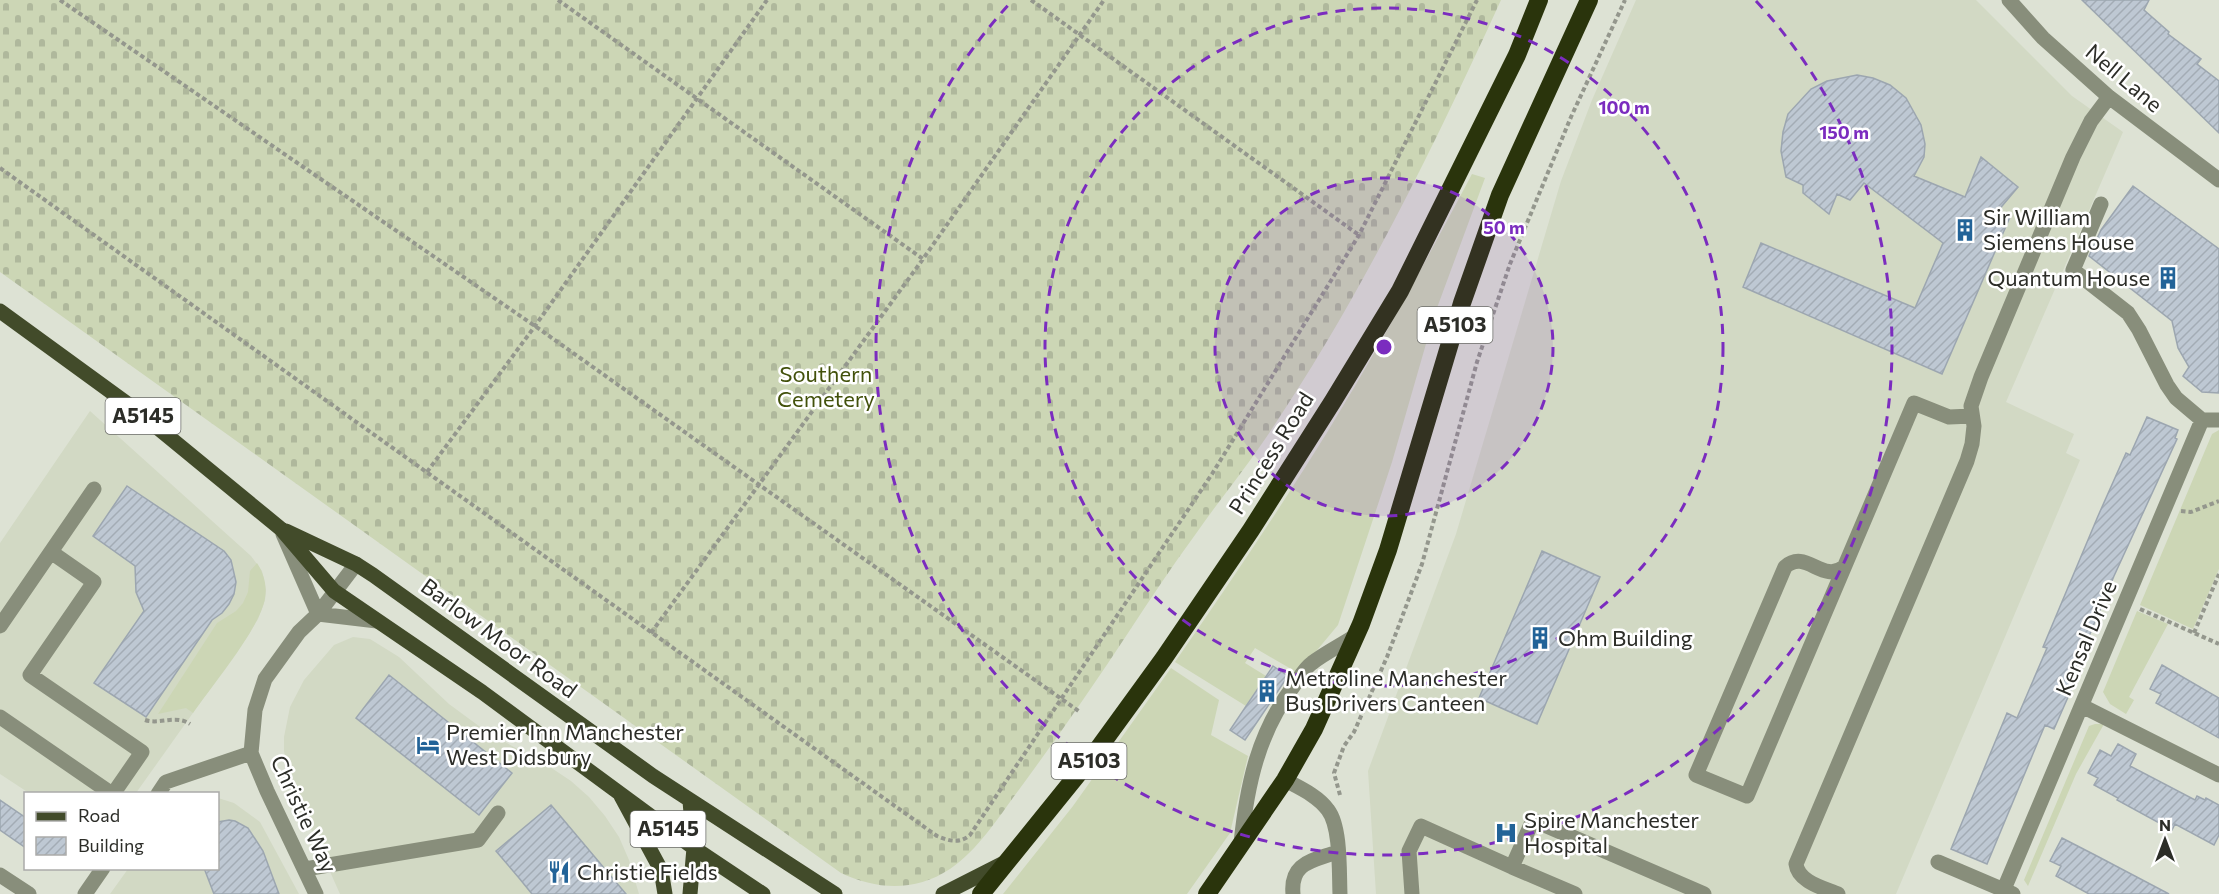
<svg xmlns="http://www.w3.org/2000/svg" width="2219" height="894" font-family="Commissioner,sans-serif">
<style>
.built{fill:#d2d9c4}
.grass{fill:#ccd6b5}
.cemetery{fill:url(#cemetery-stones)}
.building{fill:url(#building-hatch);stroke:#9ca6b0;stroke-width:1.5}
.lines{fill:none;stroke-linecap:round;stroke-linejoin:round}
.path{stroke:#94978d;stroke-width:4;stroke-dasharray:4.5 3;stroke-linecap:butt}
.minor{stroke:#888e7b;stroke-width:15}
.major{stroke:#424b2a;stroke-width:15}
.highway{stroke:#2a340c;stroke-width:18}
.ring{fill:none;stroke:#7b2cbf;stroke-width:3;stroke-dasharray:10 8}
.labels{text-anchor:middle;stroke-width:5;stroke-linejoin:round;paint-order:stroke}
.shield{fill:#fff;stroke:#6b6c68;stroke-width:1.5}
.shield-label{font-size:21px;font-weight:bold;fill:#2c2d28}
.street-label{font-size:22px;fill:#2c2d28;stroke:#fff}
.poi-label{font-size:22px;fill:#2c2d28;stroke:#fff;text-anchor:start}
.park-label{font-size:22px;fill:#42510b;stroke:#fff}
.centre{fill:#7b2cbf;stroke:#fff;stroke-width:3}
.ring-label{font-size:18px;text-anchor:middle;font-weight:bold;fill:#7b2cbf;stroke:#fff;stroke-width:5;stroke-linejoin:round;paint-order:stroke}
</style>
<defs>
<pattern id="cemetery-stones" width="16" height="16" patternUnits="userSpaceOnUse" patternTransform="scale(1.5)"><rect width="16" height="16" fill="#ccd6b5"/><path d="M2 7V4a2 2 0 0 1 4 0v3zM10 15v-3a2 2 0 0 1 4 0v3z" fill="#afb89c"/></pattern>
<pattern id="building-hatch" width="6" height="6" patternUnits="userSpaceOnUse" patternTransform="scale(1.5)"><rect width="6" height="6" fill="#bec8d3"/><path d="M-1 1l2-2M0 6l6-6M5 7l2-2" fill="none" stroke="#a3acb5"/></pattern>
</defs>
<rect width="100%" height="100%" fill="#dde2d4"/>
<path class="built" d="M1636,0h340l96,96 51,36 -117,270 68,32 -8,19 14,7 -184,434h-520l-8,-123 88,-237 105,-353 31,-81z
M90,411l161,145 11,15 4,19 -1,10 -7,19 -11,18 -111,156h-107l-29,-19v-231z
M353,637l17,2 29,18 50,47 38,28 63,35 21,14 18,16 16,19 14,21 10,23 10,34h-299l-51,-114 -5,-29v-14l6,-30 14,-27 30,-35z
M218,798l16,5 26,19 39,72h-189l18,-25 90,-1z"/>
<path class="grass" d="M1472,174l13,4 -51,138 -42,146 -54,163 -40,48 -43,-25 -10,15 21,13 -20,30 -71,-44c53,-76 104,-152 153,-231 51,-83 98,-170 144,-257z
M2219,430v139l-26,60 -53,-24 72,-171z
M257,563c7,11 10,22 8,35 -4,29 -54,89 -72,115l-7,-5 -28,6 59,-91 19,-12 7,-8 5,-11 2,-21z
M2137,611l31,13 -39,73 5,3 -8,14 -16,-10 -7,-12z
M1171,668l48,32 -8,35 37,21 -18,77 -43,61h-184l70,-88z
M2095,724h9l-28,50 -48,112 -4,-6 65,-154z"/>
<path class="cemetery" d="M0,0h1501c-69,151 -144,304 -238,442 -21,31 -46,61 -68,93 -23,31 -44,63 -65,95 -36,55 -73,108 -112,161 -20,27 -40,59 -68,78 -35,23 -73,21 -109,4l-841,-601z"/>
<path class="building" d="M2082,0h67l-5,10 25,22 -1,2 33,25 -4,5 22,17v52z
M1857,75l16,3 17,7 16,13 15,27 4,19 -1,13 -10,19 51,21 16,-40 37,30 -21,25 13,5 -68,157 -199,-87 18,-44 154,65 28,-65 -79,-60 -14,17 -13,-6 -8,20 -26,-21v-8l-17,-8 -5,-26 2,-19 5,-18 23,-25 16,-8z
M2133,186l86,63v144l-17,-1 -19,-16 6,-9 -11,-19 -6,-27 -83,-65 12,-26z
M2147,417l31,13 -3,8 2,1 -63,137 -39,94 4,2 -25,57 -9,-4 -58,139 -36,-15 56,-136 10,5 30,-70 -4,-1 55,-131 28,-63 4,2z
M127,486l97,65 7,9 5,22 -2,12 -5,10 -7,9 -10,7 -66,97 -52,-34 50,-72 -8,-19 -1,-26 -42,-30z
M1542,551l58,26 -63,147 -58,-26z
M2162,665l57,33v40l-63,-35 5,-9 -11,-5z
M1273,666l15,10 -43,64 -15,-10z
M389,675l123,98 -33,42 -123,-97z
M2118,744l18,10 -6,12 65,34 2,-4 8,4 1,-2 13,7v30l-5,10 -39,-21 -3,6 -55,-30 1,-2 -24,-13 4,-7 -10,-5 12,-23 11,6z
M0,800l26,18v30l-26,-18z
M551,805l75,89h-94l-13,-16 -23,-27z
M229,820l6,1 13,7 15,23 16,43h-65l-10,-26h14v-46z
M2062,838l33,17 74,39h-80l-33,-18 5,-10 -11,-5z"/>
<g class="lines">
<path class="path" d="M60,0l475,326 545,386
M558,0l365,259
M1031,0l328,235
M0,168l937,668c12,5 23,8 33,-1l242,-361 147,-239 118,-235
M427,472l108,-146 232,-326
M2181,511l10,1 28,-11
M2140,609l79,35
M651,633l272,-374 181,-259
M2194,633l25,-59
M145,720c15,5 30,-6 45,4
M1340,795l-6,-22 10,-27 10,-14 33,-75 35,-93 55,-202 33,-98 61,-147 54,-117"/>
<path class="minor" d="M2009,0l34,38 66,59 110,83
M2101,204l-28,66 55,43 11,17 28,55 9,13 26,22
M283,534l35,80
M51,552l43,30 -64,93 112,77 -29,42
M1844,567c-22,17 -38,-19 -59,0l-89,208 51,21 167,-393 35,14 23,-1
M318,614l59,7
M0,626l94,-137
M2082,706l137,69
M0,717l112,77
M1285,780c15,8 33,16 43,30 13,17 11,62 12,84
M158,794l8,-12 85,-29
M1241,843c6,-58 17,-111 54,-159 5,-7 10,-16 17,-21 13,-10 29,-18 43,-27
M1938,862l75,32
M1512,867l63,27
M305,869l173,-29 20,-27
M0,875l29,19
M2004,889l198,-469h17
M85,894l18,-26
M316,894l-49,-103 -16,-38 4,-43 10,-31 34,-47 19,-18 38,-50
M1293,894c-3,-32 20,-33 44,-42
M1412,894l-3,-43 12,-25 91,41 21,-47 171,74
M1838,894c-14,-6 -40,-12 -42,-30l171,-403 5,-17 2,-18 -3,-20 10,-29 92,-220 18,-36 18,-24"/>
<path class="major" d="M0,311l136,99 145,119 53,62 148,101 212,156 69,46
M286,531l70,33 17,11 280,201 182,118
M621,796l40,74 4,24
M690,894l4,-46 -4,-47
M943,894l61,-31"/>
<path class="highway" d="M981,894l114,-141 69,-95 87,-128 82,-129 67,-110 117,-236 22,-55
M1207,894l78,-114 29,-51 47,-105 27,-74 74,-247 38,-108 89,-195"/>
</g>
<circle cx="1384" cy="347" r="169" fill="#7b2cbf" fill-opacity=".12"/>
<g class="ring">
<circle cx="1384" cy="347" r="169"/>
<circle cx="1384" cy="347" r="339"/>
<path d="M1756 1A508 508 0 1 1 1012 1"/>
</g>
<defs>
<g id="building-bare" transform="scale(1.8)"><path d="M-4-6H4V6H1V3H-1V6H-4ZM-2.5-4.3h1.7v1.8h-1.7ZM.8-4.3h1.7v1.8H.8ZM-2.5-1h1.7V.8h-1.7ZM.8-1h1.7V.8H.8Z" fill="#226398" stroke="#fff" stroke-width="2.5" paint-order="stroke"/></g>
<g id="hotel-bare" transform="scale(1.8)"><path d="M-6-4.5h1.5V1H6V5H4.5V3h-9V5H-6ZM-4 0a1.8 1.8 0 1 1 3.6 0ZM.5 0V-2.5h3Q6-2.5 6 0Z" fill="#226398" stroke="#fff" stroke-width="2.5" paint-order="stroke"/></g>
<g id="hospital-bare" transform="scale(1.8)"><path d="M-5-5h3v3.5h4V-5h3V5h-3V1.5h-4V5h-3Z" fill="#226398" stroke="#fff" stroke-width="2.5" paint-order="stroke"/></g>
<g id="restaurant-bare" transform="scale(1.8)"><path d="M-5-6h1v4h1v-4h1v4h1v-4h1v5L-1.5 .5V6h-2V.5L-5-1ZM5-6V6H3V1.5H1.5Q1.5-4 5-6Z" fill="#226398" stroke="#fff" stroke-width="2.5" paint-order="stroke"/></g>
</defs>
<g fill-rule="evenodd">
<use href="#building-bare" x="1965" y="230"/>
<use href="#building-bare" x="2168" y="278"/>
<use href="#building-bare" x="1540" y="638"/>
<use href="#building-bare" x="1267" y="691"/>
<use href="#hotel-bare" x="428" y="745"/>
<use href="#hospital-bare" x="1506" y="833"/>
<use href="#restaurant-bare" x="559" y="872"/>
</g>
<g class="labels">
<g class="shield">
<rect x="1417.5" y="307" width="75" height="36" rx="4.5"/>
<rect x="105.5" y="398" width="75" height="36" rx="4.5"/>
<rect x="1051.5" y="743" width="75" height="36" rx="4.5"/>
<rect x="630.5" y="811" width="75" height="36" rx="4.5"/>
</g>
<g class="shield-label">
<text x="1455" y="332">A5103</text>
<text x="143" y="423">A5145</text>
<text x="1089" y="768">A5103</text>
<text x="668" y="836">A5145</text>
</g>
<g class="street-label">
<text transform="translate(2124 78) rotate(40)" y="8">Nell Lane</text>
<text transform="translate(1271 453) rotate(-58)" y="8">Princess Road</text>
<text transform="translate(499 638) rotate(36)" y="8">Barlow Moor Road</text>
<text transform="translate(2086 638) rotate(-67)" y="8">Kensal Drive</text>
<text transform="translate(304 814) rotate(65)" y="8">Christie Way</text>
</g>
<g class="poi-label">
<text x="1983" y="225">Sir William<tspan x="1983" dy="25">Siemens House</tspan></text>
<text x="2150" y="286" text-anchor="end">Quantum House</text>
<text x="1558" y="646">Ohm Building</text>
<text x="1285" y="686">Metroline Manchester<tspan x="1285" dy="25">Bus Drivers Canteen</tspan></text>
<text x="446" y="740">Premier Inn Manchester<tspan x="446" dy="25">West Didsbury</tspan></text>
<text x="1524" y="828">Spire Manchester<tspan x="1524" dy="25">Hospital</tspan></text>
<text x="577" y="880">Christie Fields</text>
</g>
<g class="park-label">
<text x="826" y="382">Southern<tspan x="826" dy="25">Cemetery</tspan></text>
</g>
</g>
<circle cx="1384" cy="347" r="9" class="centre"/>
<g class="ring-label">
<text x="1624" y="114">100 m</text>
<text x="1844" y="139">150 m</text>
<text x="1504" y="234">50 m</text>
</g>
<rect x="24" y="792" width="195" height="78" fill="#ffffff" stroke="#ababa9" stroke-width="1.5"/>
<rect x="36" y="812" width="30" height="9" fill="#424b2a" stroke="#ababa9" stroke-width="1.5"/>
<text x="78" y="822" font-size="18" fill="#2c2d28">Road</text>
<rect x="36" y="837" width="30" height="18" fill="url(#building-hatch)" stroke="#ababa9" stroke-width="1.5"/>
<text x="78" y="852" font-size="18" fill="#2c2d28">Building</text>
<g transform="translate(2165 840)" stroke="#ffffff" stroke-width="4.5" paint-order="stroke">
<path d="M0-4.5L10 22L0 15L-10 22Z" fill="#2c2d28"/>
<text y="-9" font-size="16" font-weight="bold" text-anchor="middle" fill="#2c2d28">N</text>
</g>
</svg>
